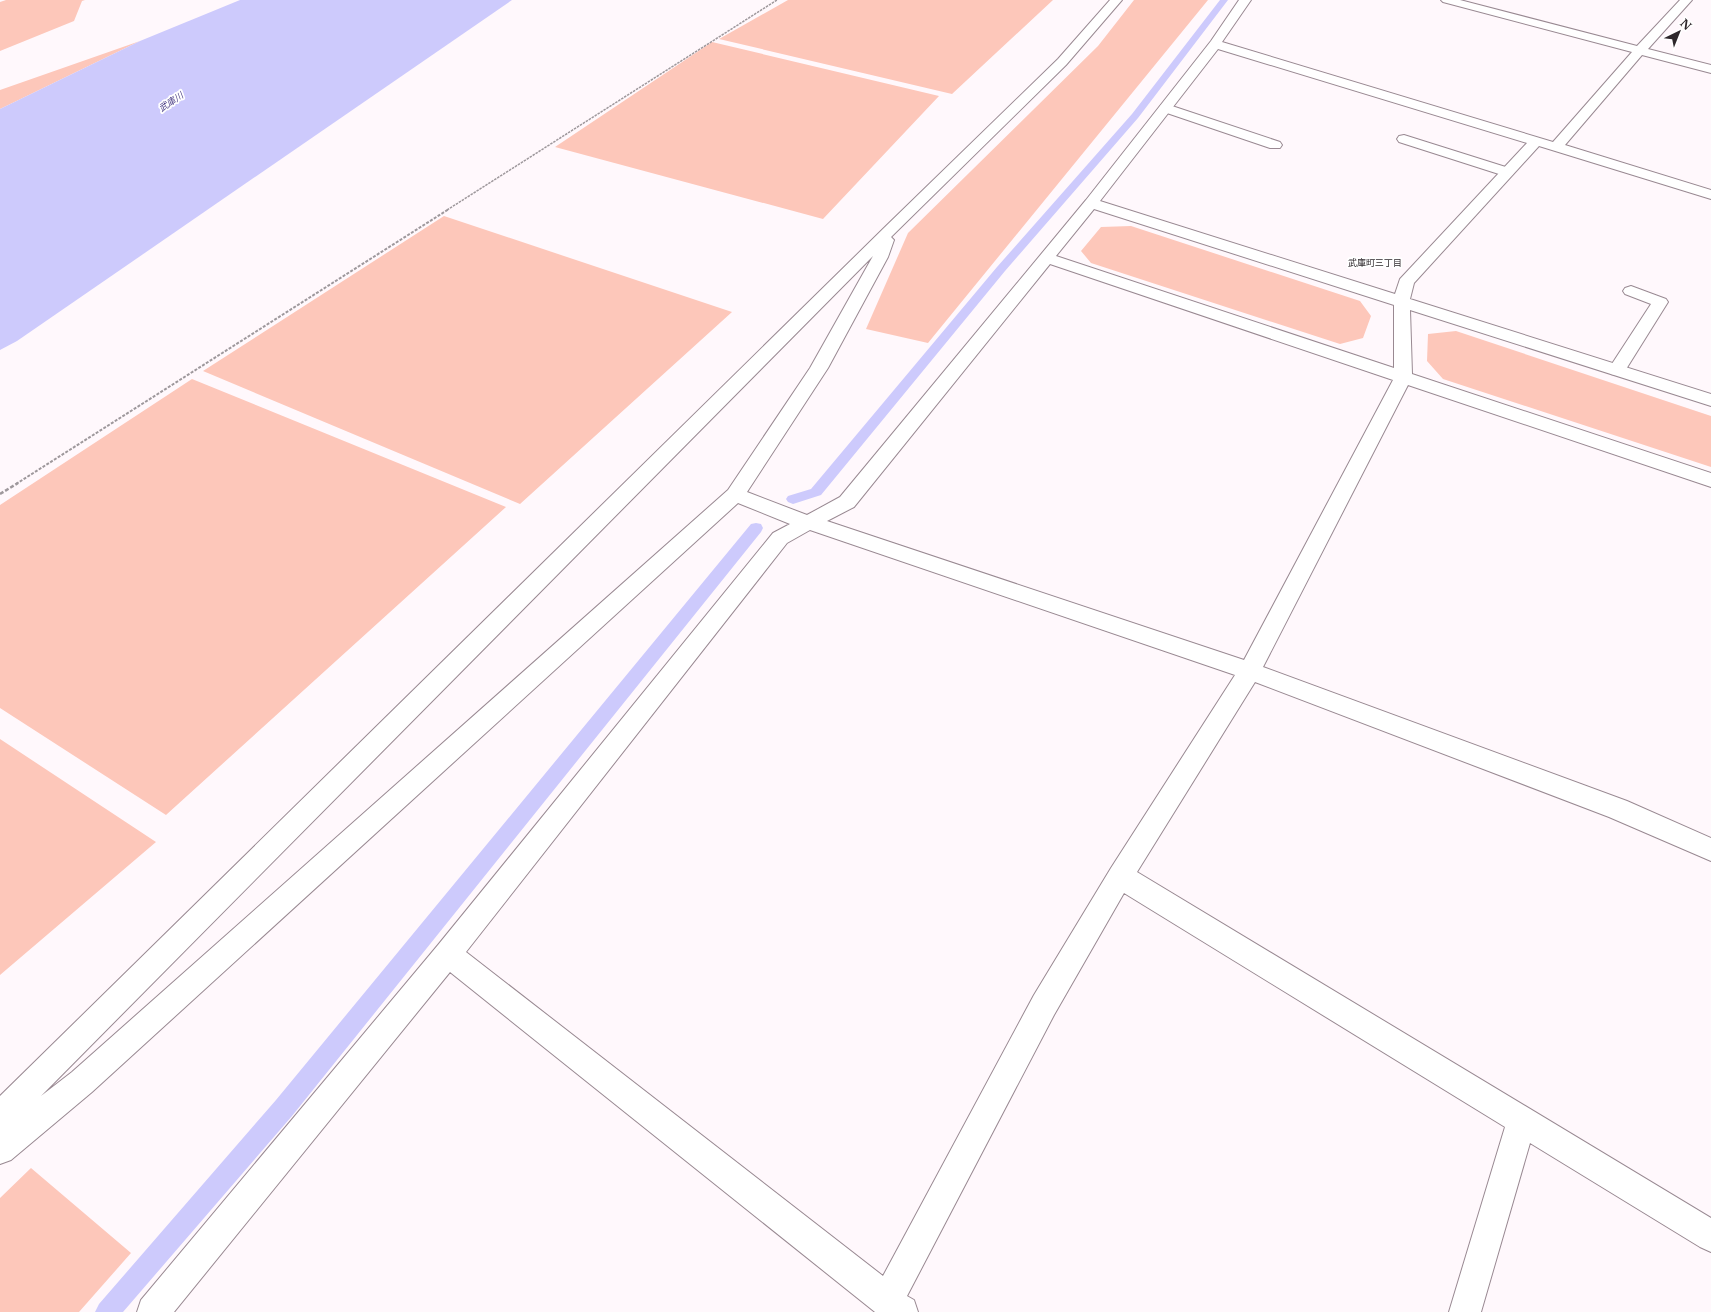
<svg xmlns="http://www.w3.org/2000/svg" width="1711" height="1312" font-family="'Libre Baskerville','Noto Sans JP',serif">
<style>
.green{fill:#fdc7ba}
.water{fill:#cdcafc}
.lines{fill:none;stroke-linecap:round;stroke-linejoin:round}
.stream{fill:#cdcafc;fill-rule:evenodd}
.service-casing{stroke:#998992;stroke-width:2}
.minor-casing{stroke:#998992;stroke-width:2}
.path-far2{stroke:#9e989c;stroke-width:1.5;stroke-dasharray:2.5 1;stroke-linecap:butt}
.path-far1{stroke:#9e989c;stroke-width:2;stroke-dasharray:3 1.5;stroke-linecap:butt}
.path{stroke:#9e989c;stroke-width:2.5;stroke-dasharray:4 2;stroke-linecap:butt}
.service{fill:#fff;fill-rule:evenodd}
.minor{fill:#fff;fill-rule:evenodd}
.labels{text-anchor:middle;stroke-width:3.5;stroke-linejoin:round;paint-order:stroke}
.far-water-label{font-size:9px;font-style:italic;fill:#493c85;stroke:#fff}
.far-neighbourhood-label{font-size:9px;fill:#2d272b;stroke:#fff}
</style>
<rect width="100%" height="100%" fill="#fff8fc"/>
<path class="green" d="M6,0h79l-3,1 -8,20 -74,30v-49z
M788,0h265l-101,94 -233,-55z
M1134,0h74l-280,343 -62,-14 42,-96 190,-187z
M140,41l-140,68v-19z
M712,42l227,54 -116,123 -268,-72z
M444,216l288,96 -212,192 -317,-133z
M1131,226l229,75 11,15 -8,22 -23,6 -249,-81 -10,-12 20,-24z
M1456,331l255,85v51l-268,-88 -16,-18 1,-27z
M192,379l314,128 -340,308 -166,-107v-203z
M0,739l156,103 -156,133z
M31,1168l100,85 -52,59h-79v-114z"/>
<path class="water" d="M240,0h272l-495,341 -17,9v-241l140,-68z"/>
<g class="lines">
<path class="stream" d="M1220,0h8l-90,118 -133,153 -184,224 -28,9 -5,-2 -2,-3 2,-3 23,-7 186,-222 135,-153z
M756,523l5,1 2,4 -2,4 -469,584 -169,196h-28l4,-8 177,-204 475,-576z"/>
<g class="service-casing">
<path id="service" d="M1166,104l114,38 2,3 -2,3h-10l-109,-37 -1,-3 1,-3z
M1404,135l108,34 2,3 -2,3 -5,1 -5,-1 -103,-33 -2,-3 2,-3z
M1631,286l35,13 2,3 -45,72 -6,1 -6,-1 -3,-4 43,-66 -26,-10 -2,-3 2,-3z"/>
</g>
<g class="minor-casing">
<path id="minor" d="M1110,0h12l-56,65 -175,172 3,3 -6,17 -60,111 -81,124 60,23 33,-18 246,-297 125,-159 28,-41h12l-29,42 331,100 79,-90 -189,-50 -2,-2h19l177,46 43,-46h12l-44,49 63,16v8l-69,-18 -77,90 146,45v9l-172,-53 -125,137 -4,16 301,95v12l-301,-96 2,64 299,99v14l-303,-102 -145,282 364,134 84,37v23l-102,-44 -354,-135 -118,190 574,346v34l-11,-5 -170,-104 -49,169h-32l56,-185 -381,-234 -70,122 -147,281 7,4 4,12h-43l-425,-340 -276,340h-37l4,-12 297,-355 335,-412 17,-9 -52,-21 -646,589 -81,68 -11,4v-68l885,-869 173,-168zM1218,49l309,94 -127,136 -5,15 -295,-93zM1094,209l300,96v63l-338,-112zM873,256l-63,112 -82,122 -656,582 -31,24zM1050,264l343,116 -149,280 -417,-139 27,-14zM810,530l425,145 -124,193 -77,127 -151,281 -417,-324 321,-409z"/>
</g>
<path class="path-far2" d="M447,210l330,-210"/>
<path class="path-far1" d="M16,484l433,-275"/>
<path class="path" d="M0,494l18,-11"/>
<use href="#service" class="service"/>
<use href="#minor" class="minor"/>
</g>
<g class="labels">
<g class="far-water-label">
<text transform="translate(171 102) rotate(-34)" y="3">武庫川</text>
</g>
<g class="far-neighbourhood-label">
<text x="1375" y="266">武庫町三丁目</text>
</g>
</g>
<g transform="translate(1679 32) rotate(43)" stroke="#ffffff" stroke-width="3" paint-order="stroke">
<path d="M0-3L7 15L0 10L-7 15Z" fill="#2d272b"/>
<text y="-6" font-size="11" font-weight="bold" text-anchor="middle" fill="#2d272b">N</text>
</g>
</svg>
